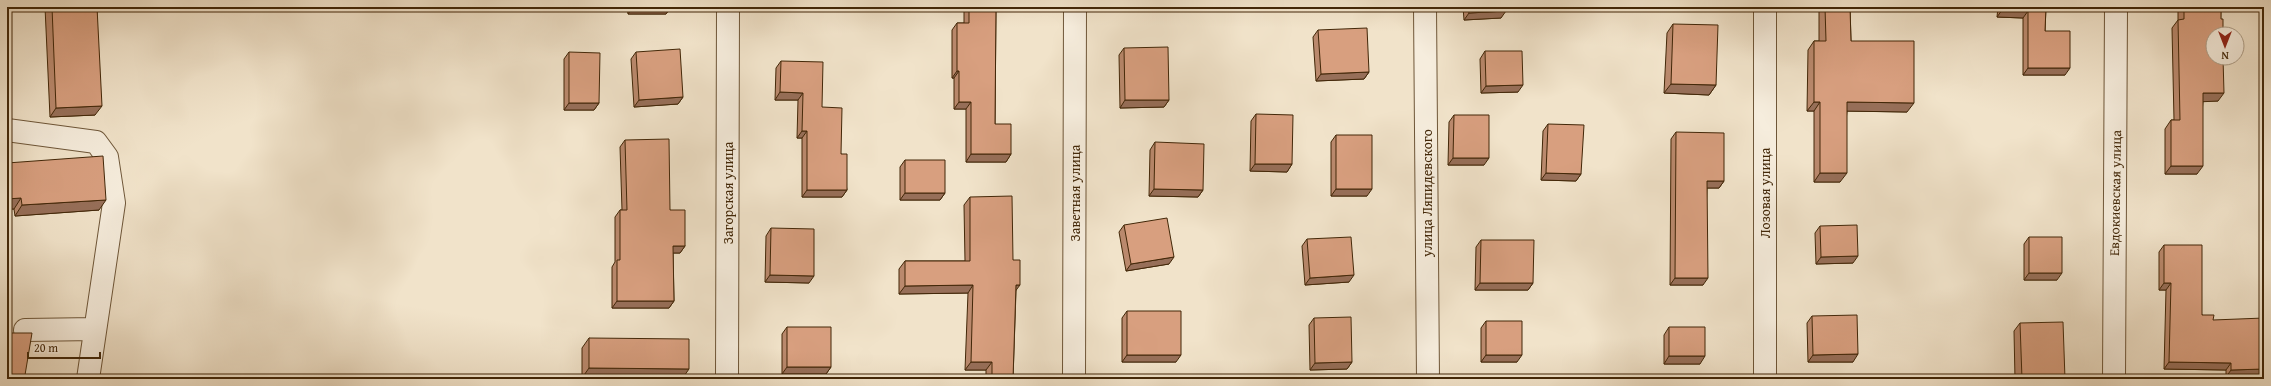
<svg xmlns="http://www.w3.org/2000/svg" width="2271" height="386" font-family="'Gentium Book Plus',serif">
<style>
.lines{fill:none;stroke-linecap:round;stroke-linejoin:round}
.minor-casing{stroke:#6e5638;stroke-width:24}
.minor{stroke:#f6eddd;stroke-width:22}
.wall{fill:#ba896d;stroke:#422708}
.shaded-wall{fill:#976f59;stroke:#422708}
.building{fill:#d89f7f;stroke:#422708}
.labels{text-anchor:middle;stroke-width:3;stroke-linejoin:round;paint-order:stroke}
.street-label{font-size:14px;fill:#422708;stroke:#f6eddd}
</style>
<rect width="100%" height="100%" fill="#f1e3ca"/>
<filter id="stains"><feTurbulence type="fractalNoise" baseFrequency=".005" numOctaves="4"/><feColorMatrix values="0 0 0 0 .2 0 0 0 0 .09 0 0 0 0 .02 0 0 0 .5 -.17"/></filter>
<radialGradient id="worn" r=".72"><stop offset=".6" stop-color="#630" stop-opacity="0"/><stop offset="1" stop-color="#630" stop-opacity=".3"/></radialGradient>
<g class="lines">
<g class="minor-casing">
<path id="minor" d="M1425,7l3,372
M1765,7v372
M7,130l89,12 11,15 7,46 -26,176
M25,330l70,-1
M727,379l1,-372
M1074,379l1,-372
M2114,379l2,-372"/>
</g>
<use href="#minor" class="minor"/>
</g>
<path class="wall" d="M45,7h142l-2,2 -88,-1 -2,107 -45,2z
M627,7h44l-5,7h-38z
M964,7h32l-1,117 16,30 -5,8h-40v-53h-12v-31h-2v-48l5,-7h7z
M1463,7h43l-5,11 -37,2z
M1819,7h31l1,34 56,71 -60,-1 -7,71h-26v-71h-7l1,-61 6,-9h5z
M1998,7h48l-1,24 20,44h-42v-57l-26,-1z
M2178,7h43l-3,94h-15l-6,73h-32v-45l6,-9h3l-2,-92 6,-8z
M1673,24l43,61 -7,10 -45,-2 3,-60z
M1318,30l51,42 -5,7 -48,2 -3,-44z
M1124,48l45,52 -5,7 -44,1 -1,-53z
M1485,51l33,41 -37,1 -1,-34z
M569,52l30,51 -5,7h-30v-51z
M636,52l47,45 -5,7 -44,3 -3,-48z
M781,61l41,46 19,47 6,36 -5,7h-40v-59h-5l1,-38h-23l1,-32z
M1256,114l36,50 -5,8 -37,-1 1,-50z
M1454,115l30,50h-36l1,-43z
M1548,124l33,50 -5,7 -35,-1 2,-49z
M1676,132l48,49 -5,7h-12l-4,97h-33l1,-146z
M1336,135l31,61h-36v-54z
M625,140l45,70 15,36 -5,7h-7l1,48 -5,7h-57v-41l3,-5v-45l5,-7h2l-2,-63z
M1155,142l48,48 -5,7 -49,-1 1,-46z
M905,160l40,33 -5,7h-40v-33z
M7,163l92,47 -84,6 -1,-7h-7z
M970,197l43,63 3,31 -3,88h-27v-9h-21l3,-77 -69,1v-25l6,-8h60l-1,-56z
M1124,225l45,39 -43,7 -7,-39z
M1820,226l33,37 -37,1 -1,-31z
M771,228l38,55 -44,-1 1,-46z
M2029,237l28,43h-33v-36z
M1307,239l42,43 -44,3 -3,-39z
M1481,240l52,43 -5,7h-53l1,-43z
M2164,245l38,70 11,5 51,56 -38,1v-7l-62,-1 2,-79h-7v-38z
M1127,311l49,51h-54v-44z
M1812,316l41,46h-45l-1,-39z
M1314,318l38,44 -5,7 -37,1 -1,-45z
M1486,321l31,41h-36v-34z
M2020,323l45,56h-50l-1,-48z
M787,327l44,40 -5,7h-44v-40z
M1669,327l31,37h-36v-29z
M589,338l93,41 -100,-1v-30z"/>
<path class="shaded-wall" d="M91,7h96l-2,2 -95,-1z
M633,7h38l-5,7h-38z
M781,7h33l-1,1 -34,1z
M2002,10l26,1 -5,7 -26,-1z
M1506,11l-5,7 -37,2 5,-7z
M2028,68h42l-5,7h-42z
M957,71h2l-5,7h-2z
M1369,72l-5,7 -48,2 5,-7z
M1671,84l45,1 -7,10 -45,-2z
M1523,85l-5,7 -37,1 5,-7z
M780,92l23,1 -5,7h-23z
M2203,93h21l-6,8 -21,1z
M683,97l-5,7 -44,3 5,-7z
M1125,100h44l-5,7 -44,1z
M959,102h12l-5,7h-12z
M1814,102h6l-6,9h-7z
M1847,102l67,1 -7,9 -67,-1z
M569,103h30l-5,7h-30z
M102,106l-7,9 -45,2 6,-9z
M802,131h5l-5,7h-5z
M971,154h40l-5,8h-40z
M1453,158h36l-5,7h-36z
M1255,164h37l-5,8 -37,-1z
M2171,166h32l-6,8h-32z
M1546,173l35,1 -5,7 -35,-1z
M1820,173h27l-7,9h-26z
M1707,181h17l-5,7h-17z
M1154,189l49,1 -5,7 -49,-1z
M1336,189h36l-5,7h-36z
M807,190h40l-5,7h-40z
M905,193h40l-5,7h-40z
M21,198l-7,11h-7v-10z
M106,200l-7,10 -84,6 7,-11z
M673,246h12l-5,7h-12z
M1858,256l-5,7 -37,1 5,-7z
M1174,257l-5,7 -43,7 5,-7z
M2029,273h33l-5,7h-33z
M770,275l44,1 -5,7 -44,-1z
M1354,275l-5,7 -44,3 5,-7z
M1675,278h33l-5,7h-33z
M1480,283h53l-5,7h-53z
M2164,283h7l-5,7h-7z
M973,285l-5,8 -69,1 6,-8z
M1016,285h4l-6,8z
M617,301h57l-5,7h-57z
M1858,354l-5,8h-45l5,-7z
M1127,355h54l-5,7h-54z
M1486,355h36l-5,7h-36z
M1669,356h36l-5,8h-36z
M971,362h21l-6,8h-21z
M1352,362l-5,7 -37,1 5,-7z
M2169,362l62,1 -5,7 -62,-1z
M787,367h44l-5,7h-44z
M589,368l100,1 -7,10 -100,-1z
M2264,369v7l-38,1 5,-7z
M25,375l-3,4h-15v-3z"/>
<path class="building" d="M52,7h45l5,99 -46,2z
M969,7h27l-1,117h16v30h-40v-52h-12v-31h-2v-48h12z
M1468,7h38v4l-37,2z
M1825,7h25l1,34h63v62l-67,-1v71h-27v-71h-6v-61h12z
M2003,7h43l-1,24h25v37h-42v-57l-26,-1z
M2184,7h37v12h2v15h-10v24h10l1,35h-21v73h-32v-46h9l-2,-100 6,-1z
M1673,24l45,1 -2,60 -45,-1z
M1367,28l2,44 -48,2 -3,-44z
M1168,47l1,53h-44l-1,-52z
M680,49l3,48 -44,3 -3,-48z
M1485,51h37l1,34 -37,1z
M569,52l31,1 -1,50h-30z
M781,61l42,1 -1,45 20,1 -1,46h6v36h-40v-59h-5l1,-38 -23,-1z
M1256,114l37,1 -1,49h-37z
M1454,115h35v43h-36z
M1548,124l36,1 -3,49 -35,-1z
M1676,132l48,1v48h-17l1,97h-33z
M1336,135h36v54h-36z
M669,139l1,71h15v36h-12l1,55h-57v-41h3v-50h7l-2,-70z
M1155,142l49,2 -1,46 -49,-1z
M103,156l3,44 -84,5 -1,-7 -14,1v-36z
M905,160h40v33h-40z
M1012,196l1,64h7v25h-4l-3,94h-21v-17h-21l2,-77 -68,1v-25h65v-64z
M1167,218l7,39 -43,7 -7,-39z
M1857,225l1,31 -37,1 -1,-31z
M771,228l43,1v47l-44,-1z
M1351,237l3,38 -44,3 -3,-39z
M2029,237h33v36h-33z
M1481,240h53l-1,43h-53z
M2164,245h38v70h12l-1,5 51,-2v51l-33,1v-7l-62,-1 2,-79h-7z
M1127,311h54v44h-54z
M1857,315l1,39 -45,1 -1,-39z
M1351,317l1,45 -37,1 -1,-45z
M1486,321h36v34h-36z
M2063,322l2,57h-43l-2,-56z
M787,327h44v40h-44z
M1669,327h36v29h-36z
M7,333h25l-7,42 -18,1z
M589,338l100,1v30l-100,-1z"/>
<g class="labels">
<g class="street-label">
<text transform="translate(728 193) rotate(-90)" y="5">Загорская улица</text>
<text transform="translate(1075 193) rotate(-90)" y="5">Заветная улица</text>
<text transform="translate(1427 193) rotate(-90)" y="5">улица Ляпидевского</text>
<text transform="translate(1765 193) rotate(-90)" y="5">Лозовая улица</text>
<text transform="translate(2115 193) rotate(-89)" y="5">Евдокиевская улица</text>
</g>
</g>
<rect width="2271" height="386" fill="none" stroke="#f1e3ca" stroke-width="24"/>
<rect x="8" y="8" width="2255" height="370" fill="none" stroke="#422708" stroke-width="2"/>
<rect x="12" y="12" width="2247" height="362" fill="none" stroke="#422708"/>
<g transform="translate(2225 46) rotate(180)"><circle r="19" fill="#f6eddd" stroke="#ae9e88"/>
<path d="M0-3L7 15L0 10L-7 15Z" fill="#8f2418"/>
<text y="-6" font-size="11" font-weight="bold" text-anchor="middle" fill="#422708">N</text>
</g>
<path d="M28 352v6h72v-6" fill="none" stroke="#422708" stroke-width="2"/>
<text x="34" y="352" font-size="12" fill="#422708" stroke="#f6eddd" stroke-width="3" paint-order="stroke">20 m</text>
<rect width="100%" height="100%" filter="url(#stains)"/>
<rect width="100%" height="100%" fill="url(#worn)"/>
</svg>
